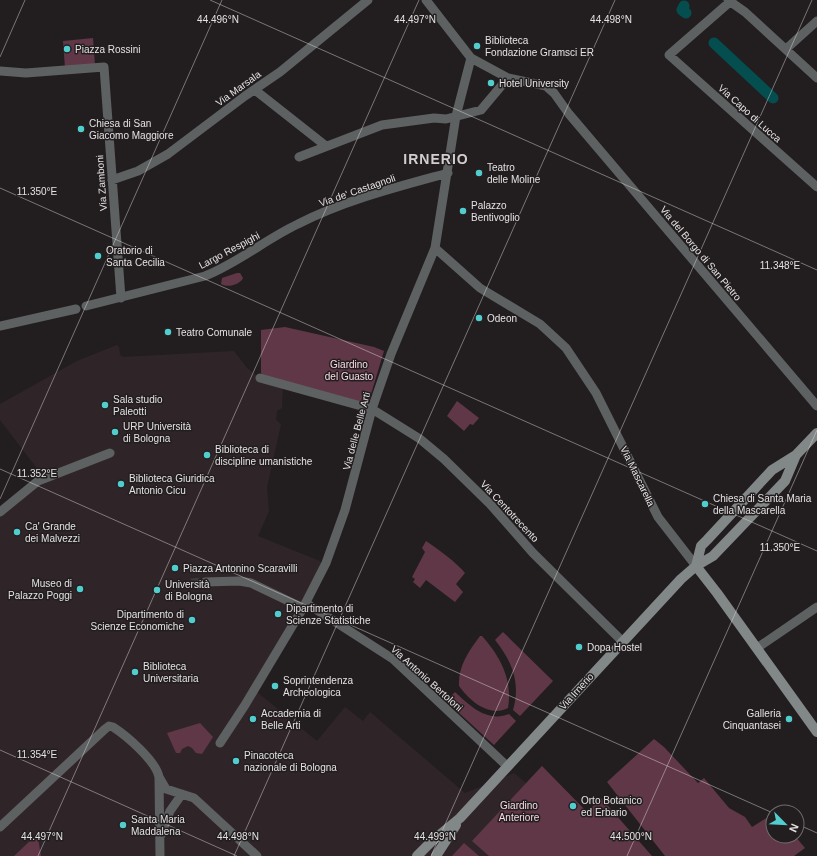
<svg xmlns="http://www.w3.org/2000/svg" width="817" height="856" font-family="Arial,sans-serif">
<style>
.built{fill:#2f2528}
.green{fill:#603747}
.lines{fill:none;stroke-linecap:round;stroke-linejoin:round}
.canal{stroke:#044e4f;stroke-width:11}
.street-tunnel{stroke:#3f3b3c;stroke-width:9;stroke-dasharray:9 4.5;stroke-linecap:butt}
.street{stroke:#5e6161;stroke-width:9}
.secondary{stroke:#828787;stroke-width:10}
.ticks{fill:none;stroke:#e4e1e2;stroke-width:1;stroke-opacity:0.45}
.poi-dot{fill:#52cdce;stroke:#221e1f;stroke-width:1.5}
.labels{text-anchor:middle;stroke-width:3;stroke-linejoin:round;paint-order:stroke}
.poi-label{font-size:10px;fill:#e4e1e2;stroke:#221e1f;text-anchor:start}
.street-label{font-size:10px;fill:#e4e1e2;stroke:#221e1f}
.park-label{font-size:10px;fill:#f9d9e4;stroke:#221e1f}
.district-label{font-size:14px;font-weight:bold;letter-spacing:1px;fill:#d3cdcf;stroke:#221e1f}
.ticks-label{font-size:10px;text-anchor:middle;fill:#e4e1e2;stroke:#221e1f;stroke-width:3;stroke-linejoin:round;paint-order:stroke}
</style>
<rect width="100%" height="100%" fill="#221e1f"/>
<path class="built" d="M117,345l2,2 1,8 3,2 111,-6 13,17 9,7 27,12 -1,21 -5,3 -1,9 5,4 -14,63 2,24 -11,25 62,25 4,10 -67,121 60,49 28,-34 18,14 7,-9 95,81 49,-20 12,10 16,-17 45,46 14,-14 51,58h-652v-344l40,-32 -1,-9 -39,-51v-16l77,-43z"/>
<path class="green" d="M93,38l2,27 -30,3 -2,-27z
M237,273h3l3,5c-3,7 -16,10 -22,6l1,-6z
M285,327l89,20 10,4 -16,53 -105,-29 -2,-2v-43z
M457,401l22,17 -6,7 -3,-1 -6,7 -17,-15z
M426,541c12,8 31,22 39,32l-9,11 7,8 -8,10 -29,-22 -6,8 -7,-6 2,-3 -3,-2 13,-25 -3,-4z
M503,632l50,49 -33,35 -7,-6c8,-27 -1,-49 -18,-70z
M480,636h2c18,20 31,44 26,72 -19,10 -39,-8 -49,-22 -1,-19 9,-34 21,-50z
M455,692c14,13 32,31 54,22l7,7 -22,24 -48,-44z
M200,723l13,14 -11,17 -6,-1 -4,-5 -4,-2 -6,3 -2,4h-4l-9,-20z
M654,739l10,8 34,36 6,-5 25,30 16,9 7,10 21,-13v22h22l10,12 -11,8h-129l-58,-74z
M542,766l45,46 14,-14 51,58h-163l-17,-15z
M38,838l3,18h-27l18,-17z
M464,843l15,13h-27z"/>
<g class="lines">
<path class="canal" d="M684,6l-2,4 4,3
M714,43l59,55"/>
<path class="street-tunnel" d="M191,583l14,-1"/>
<path class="street" d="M426,0l45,58 37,20 38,8 8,7 15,21 248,292
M728,0l17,12 72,66
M732,0l-63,55 148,132
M786,49l31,-28
M0,71l26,2 78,-6 17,231
M255,90l71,56
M299,157l83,-32 52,-7 12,1 35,-9 27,-32
M112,180l26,-9 30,-17 77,-58 35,-24 88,-72
M435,248l45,40 60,36 26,24 30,45 62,124 38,49
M86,306l119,-30c33,-13 61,-37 93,-52 47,-24 99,-37 150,-51
M0,326l76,-17
M260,378l112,31 48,30 24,20 46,45 43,49 89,88
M0,512l38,-31 72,-28
M205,582l34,-1 12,2 52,25
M306,603l87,56 114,107
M757,648l60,-41
M220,743l25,-38 58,-97 23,-45 19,-53 27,-101 19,-55 44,-106 21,-132 15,-58
M159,777l7,12 28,9 63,58
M0,827l105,-98 4,-3 4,1c14,9 43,34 46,50l1,79
M161,835l9,-24 12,-17"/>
<path class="secondary" d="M696,566l21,27 100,139
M696,566l5,-20 6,-6 65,-70 24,-15 21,-22
M417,856l14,-14 29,-24 221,-239 15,-13 17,-10 72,-75 11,-26
M436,856l20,-31"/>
</g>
<path class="ticks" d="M210,0l607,270M0,57l25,-57M0,188l817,363M0,469l773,344M0,499l222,-499M0,750l237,106M797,824l20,9M38,856l381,-856M234,856l381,-856M431,856l381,-856M627,856l190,-426"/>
<g class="poi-dot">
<circle cx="477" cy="46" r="4"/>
<circle cx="67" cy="49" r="4"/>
<circle cx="491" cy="83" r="4"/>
<circle cx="81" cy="129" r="4"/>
<circle cx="479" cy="173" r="4"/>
<circle cx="463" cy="211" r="4"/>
<circle cx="98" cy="256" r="4"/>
<circle cx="479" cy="318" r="4"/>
<circle cx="168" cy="332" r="4"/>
<circle cx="105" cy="405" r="4"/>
<circle cx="115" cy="432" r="4"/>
<circle cx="207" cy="455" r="4"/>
<circle cx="121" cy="484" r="4"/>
<circle cx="705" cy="504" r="4"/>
<circle cx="17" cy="532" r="4"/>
<circle cx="175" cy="568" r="4"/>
<circle cx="80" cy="589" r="4"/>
<circle cx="157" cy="590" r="4"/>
<circle cx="278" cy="614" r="4"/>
<circle cx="192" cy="620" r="4"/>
<circle cx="579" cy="647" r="4"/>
<circle cx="135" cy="672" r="4"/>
<circle cx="275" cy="686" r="4"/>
<circle cx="253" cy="719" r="4"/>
<circle cx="789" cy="719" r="4"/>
<circle cx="236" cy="761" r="4"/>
<circle cx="573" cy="806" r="4"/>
<circle cx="123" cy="825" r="4"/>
</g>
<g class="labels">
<g class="poi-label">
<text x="485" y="44">Biblioteca<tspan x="485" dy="12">Fondazione Gramsci ER</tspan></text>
<text x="75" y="53">Piazza Rossini</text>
<text x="499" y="87">Hotel University</text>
<text x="89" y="127">Chiesa di San<tspan x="89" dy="12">Giacomo Maggiore</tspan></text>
<text x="487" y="171">Teatro<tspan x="487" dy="12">delle Moline</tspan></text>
<text x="471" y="209">Palazzo<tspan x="471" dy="12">Bentivoglio</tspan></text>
<text x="106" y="254">Oratorio di<tspan x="106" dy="12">Santa Cecilia</tspan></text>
<text x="487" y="322">Odeon</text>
<text x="176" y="336">Teatro Comunale</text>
<text x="113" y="403">Sala studio<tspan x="113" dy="12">Paleotti</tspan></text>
<text x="123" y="430">URP Università<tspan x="123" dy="12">di Bologna</tspan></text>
<text x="215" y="453">Biblioteca di<tspan x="215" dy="12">discipline umanistiche</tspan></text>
<text x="129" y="482">Biblioteca Giuridica<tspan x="129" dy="12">Antonio Cicu</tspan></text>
<text x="713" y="502">Chiesa di Santa Maria<tspan x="713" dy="12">della Mascarella</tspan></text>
<text x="25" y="530">Ca' Grande<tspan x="25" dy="12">dei Malvezzi</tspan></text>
<text x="183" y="572">Piazza Antonino Scaravilli</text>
<text x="72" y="587" text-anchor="end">Museo di<tspan x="72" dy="12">Palazzo Poggi</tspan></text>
<text x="165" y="588">Università<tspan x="165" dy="12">di Bologna</tspan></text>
<text x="286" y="612">Dipartimento di<tspan x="286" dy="12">Scienze Statistiche</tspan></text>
<text x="184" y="618" text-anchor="end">Dipartimento di<tspan x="184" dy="12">Scienze Economiche</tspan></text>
<text x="587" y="651">Dopa Hostel</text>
<text x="143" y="670">Biblioteca<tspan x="143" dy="12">Universitaria</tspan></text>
<text x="283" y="684">Soprintendenza<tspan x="283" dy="12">Archeologica</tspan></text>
<text x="261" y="717">Accademia di<tspan x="261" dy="12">Belle Arti</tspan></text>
<text x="781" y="717" text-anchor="end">Galleria<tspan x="781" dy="12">Cinquantasei</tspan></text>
<text x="244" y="759">Pinacoteca<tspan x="244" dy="12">nazionale di Bologna</tspan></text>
<text x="581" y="804">Orto Botanico<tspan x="581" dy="12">ed Erbario</tspan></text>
<text x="131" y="823">Santa Maria<tspan x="131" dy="12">Maddalena</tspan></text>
</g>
<g class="street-label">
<text transform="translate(238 88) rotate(-36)" y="4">Via Marsala</text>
<text transform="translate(750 113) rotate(42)" y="4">Via Capo di Lucca</text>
<text transform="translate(101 183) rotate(-94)" y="4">Via Zamboni</text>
<text transform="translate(357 190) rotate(-19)" y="4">Via de' Castagnoli</text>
<text transform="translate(229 250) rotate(-28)" y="4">Largo Respighi</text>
<text transform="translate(701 253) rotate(50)" y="4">Via del Borgo di San Pietro</text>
<text transform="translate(356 431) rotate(-75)" y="4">Via delle Belle Arti</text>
<text transform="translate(638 476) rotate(64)" y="4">Via Mascarella</text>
<text transform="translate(510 511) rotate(47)" y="4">Via Centotrecento</text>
<text transform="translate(427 678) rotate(42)" y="4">Via Antonio Bertoloni</text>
<text transform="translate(576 691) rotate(-48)" y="4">Via Irnerio</text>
</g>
<g class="park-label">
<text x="349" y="368">Giardino<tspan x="349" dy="12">del Guasto</tspan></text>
<text x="519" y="809">Giardino<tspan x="519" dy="12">Anteriore</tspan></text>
</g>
<g class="district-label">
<text x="436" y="164">IRNERIO</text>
</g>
</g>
<g class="ticks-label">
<text x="218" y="23">44.496°N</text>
<text x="415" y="23">44.497°N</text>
<text x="611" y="23">44.498°N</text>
<text x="37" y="195">11.350°E</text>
<text x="780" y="269">11.348°E</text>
<text x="37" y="477">11.352°E</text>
<text x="780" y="551">11.350°E</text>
<text x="37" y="758">11.354°E</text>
<text x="42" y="840">44.497°N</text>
<text x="238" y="840">44.498°N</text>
<text x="435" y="840">44.499°N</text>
<text x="631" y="840">44.500°N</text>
</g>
<g transform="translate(785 824) rotate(114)"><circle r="19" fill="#221e1f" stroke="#706c6d"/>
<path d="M0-3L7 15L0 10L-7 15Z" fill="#52cdce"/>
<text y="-6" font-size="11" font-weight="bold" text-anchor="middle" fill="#e4e1e2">N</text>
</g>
</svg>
